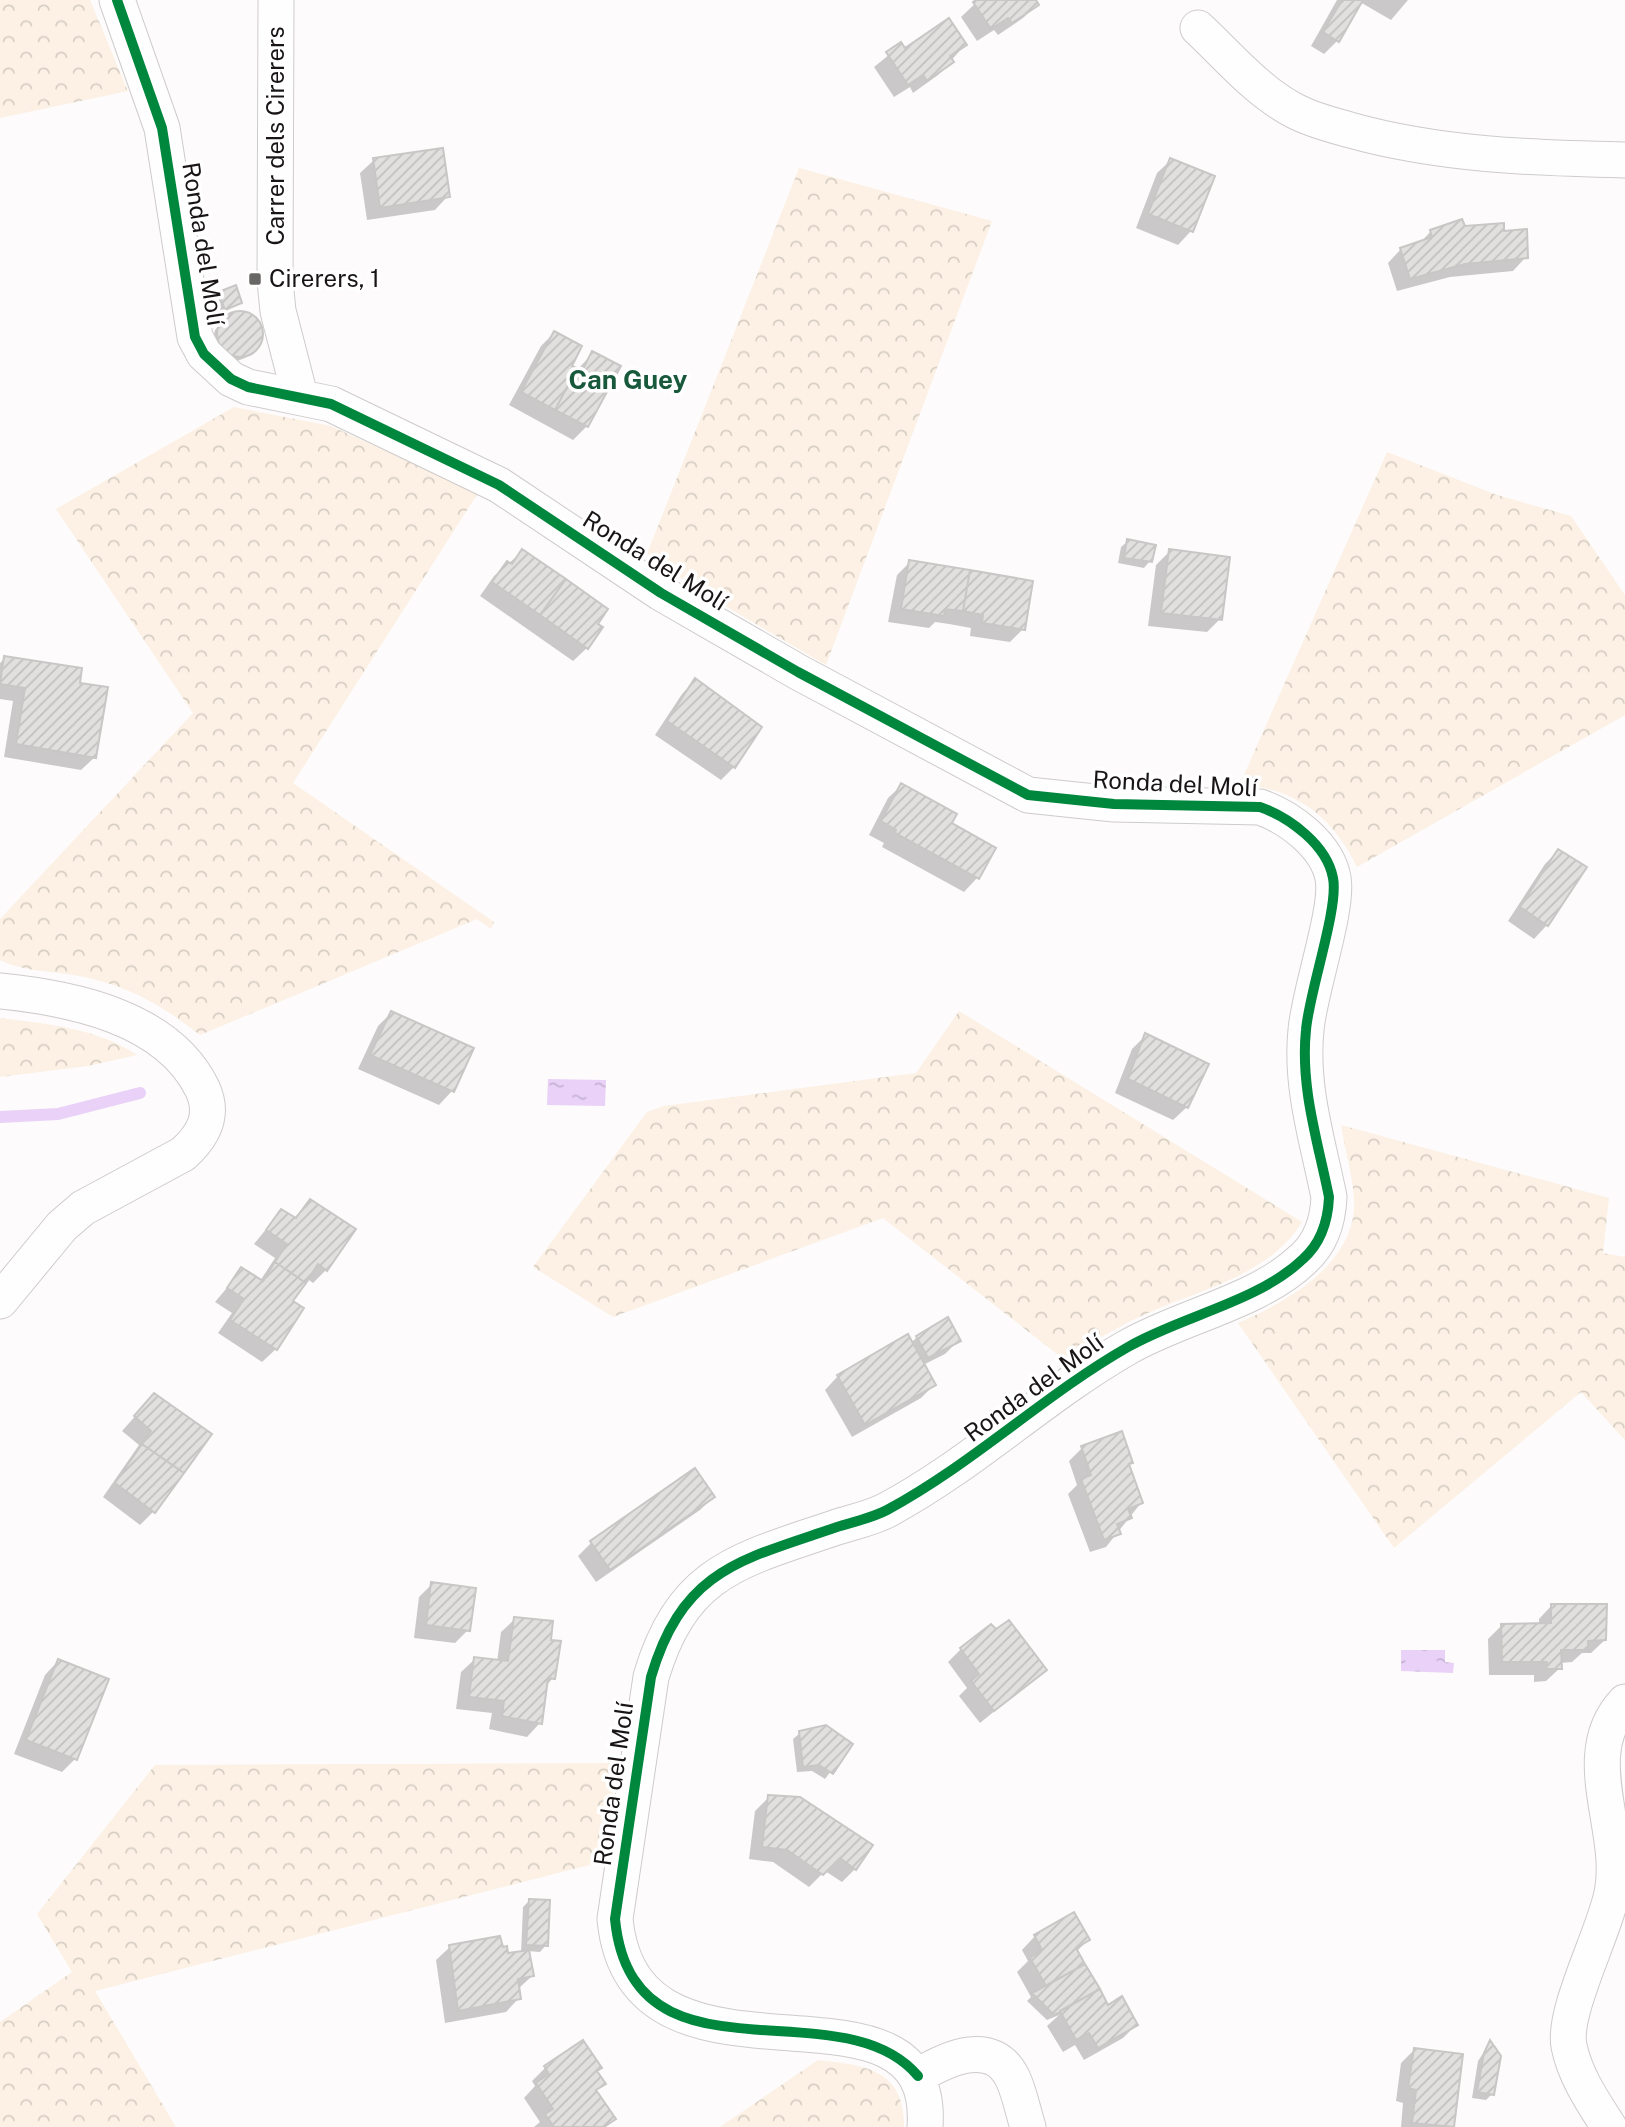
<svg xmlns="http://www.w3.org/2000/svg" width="1625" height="2127" font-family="'Public Sans',sans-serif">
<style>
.forest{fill:url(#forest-crowns)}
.water{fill:url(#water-ripples)}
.shadow{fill:#0003}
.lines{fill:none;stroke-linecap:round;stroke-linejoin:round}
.stream{stroke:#e9d1f8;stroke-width:12}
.building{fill:url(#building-hatch);stroke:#c9c6c6;stroke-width:2}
.minor-casing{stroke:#cecbcb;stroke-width:37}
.minor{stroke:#fffefe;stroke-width:35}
.cycleway-casing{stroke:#fff;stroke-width:15}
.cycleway{stroke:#00873e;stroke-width:10}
.poi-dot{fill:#696666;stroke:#fff;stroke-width:2.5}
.labels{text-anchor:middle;stroke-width:7;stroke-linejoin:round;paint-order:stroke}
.street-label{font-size:24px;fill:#191516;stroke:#fff}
.poi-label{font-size:24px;fill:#191516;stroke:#fff;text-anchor:start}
.neighbourhood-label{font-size:26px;font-weight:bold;fill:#18583b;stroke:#fff}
</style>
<defs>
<pattern id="forest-crowns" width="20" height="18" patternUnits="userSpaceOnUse" patternTransform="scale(1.75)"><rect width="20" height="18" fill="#fcf1e4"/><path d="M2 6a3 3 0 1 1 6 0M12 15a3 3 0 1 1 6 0" fill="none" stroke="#d7cec3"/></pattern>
<pattern id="water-ripples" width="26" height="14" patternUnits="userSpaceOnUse" patternTransform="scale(1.75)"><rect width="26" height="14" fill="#e9d1f8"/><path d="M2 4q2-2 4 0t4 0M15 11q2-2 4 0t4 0" fill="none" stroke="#c7b3d4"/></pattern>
<pattern id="building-hatch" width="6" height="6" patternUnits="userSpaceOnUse" patternTransform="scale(1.75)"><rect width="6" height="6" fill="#e2e0df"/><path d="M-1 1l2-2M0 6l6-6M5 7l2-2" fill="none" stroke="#c1bfbf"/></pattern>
</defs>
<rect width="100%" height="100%" fill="#fdfbfb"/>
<path class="forest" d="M0,0h90l38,91 -128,27z
M799,168l193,53 -166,444 -123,-72 -56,-39z
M234,407l97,19 147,67 -185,290 201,139 -3,7 -14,-10 -277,116c-40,-31 -71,-49 -121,-59 -25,-5 -55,-4 -79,-16v-41l193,-206 -137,-204z
M1387,452l110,43 74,21 54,79v120l-268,152c-24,-50 -61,-78 -117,-83z
M959,1011l343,211c-35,57 -111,69 -167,97 -24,12 -48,26 -69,42l-183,-143 -270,99 -80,-50 114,-155 17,-6 252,-33z
M0,1018c47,6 97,10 137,37l-49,11 -88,11z
M1341,1125l268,73 -6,55 22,4v183l-44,-48 -187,156 -156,-225c49,-21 119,-60 116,-123 -1,-24 -9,-50 -13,-75z
M618,1763l-13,98 -510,130 81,136h-176v-105l72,-50 -35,-58 118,-149z
M818,2060c46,5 87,9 86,67h-184z"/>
<path class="water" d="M548,1079l58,1 -1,26 -58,-1z
M1401,1650h44v12l9,1 -1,10 -52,-2z"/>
<path class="shadow" d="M979,0h58l-1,5 -13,13 -25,17 -4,-5 -17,11 -16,-24z
M1337,0h71l-17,20 -31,-18 -23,39 -13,13 -13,-8z
M901,45l3,6 61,-6 -27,30 -25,18 -3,-6 -16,10 -20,-30z
M374,160l74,36 -13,14 -68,10 -7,-47z
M1171,160l20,71 -13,14 -42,-17 21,-55z
M1463,228l40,5 23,24 -13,14 -63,6 -53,14 -9,-28 13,-14 19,-6 11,-12z
M219,294l21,9 -22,12 -5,-15z
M241,313l13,6 5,8 2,12 -16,19 -13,5 -20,-21 3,-12 12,-13z
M554,333l15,33 8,4 16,-17 -6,73 -14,14 -64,-35 32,-59z
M1128,541l22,20 -6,7 -26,-5 3,-16z
M523,551l72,74 -8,23 -14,13 -93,-65 14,-20z
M1170,551l50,68 -13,13 -59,-6 8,-61z
M910,562l113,67 -13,13 -40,-6 1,-8 -22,-4 -14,-2 -6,6 -41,-6 9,-47z
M5,658l73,26 17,73 -14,13 -77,-13 9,-56 -13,-2v-36z
M695,680l39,87 -13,13 -66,-45 27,-41z
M902,785l47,39 44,25 -16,29 -13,14 -82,-45 2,-4 -15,-8 19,-37z
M1558,851l27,17 -38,57 -13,14 -26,-18 37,-57z
M391,1013l80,36 -19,42 -13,14 -81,-36 20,-43z
M1146,1035l41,72 -14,13 -58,-27 17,-44z
M310,1201l16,69 -13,13 -7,-5 -15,24 11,6 -26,41 -14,13 -44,-29 14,-20 -17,-11 27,-32 18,11 15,-23 -21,-14 27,-33 12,8z
M917,1337l42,3 -14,14 -22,11 11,20 -13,13 -69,39 -27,-47 13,-14 73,-33z
M154,1395v116l-14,14 -37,-28 36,-52 -17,-14z
M1082,1448l49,14 -3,4 13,37 -35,44 -16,5 -22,-58 9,-9 -8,-24z
M695,1470l18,27 -13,13 -104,72 -18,-26 13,-13z
M432,1584l36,46 -13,13 -41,-5 5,-41z
M1552,1605l53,35 -14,13h-9l-10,9 -12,1v5l-14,13 -12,1v-7h-45l-1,-36 14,-14h37v-6z
M515,1619l34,22 4,37 -8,9 -5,36 -13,14 -38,-8 3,-16 -36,-4 5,-37 14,-13 22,3 4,-30z
M961,1649l84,21 -65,53 -21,-27 8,-8 -19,-26z
M58,1661l17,98 -13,13 -48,-18 31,-79z
M800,1733l51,11 -26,35 -13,-8 -15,1 -4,-33z
M769,1797l86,72 -13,13 -17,-11 -16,16 -36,-25 -24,-3 6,-48z
M529,1901l17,44 -6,7 -13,-1 5,25 -14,13 1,9 -13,14 -61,11 -9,-63 14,-13 51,2 6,6 14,-2 2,-46z
M1035,1936l53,4 -12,12 31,55 29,18 -13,13 -39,22 -9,-15 -12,7 -16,-26 12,-11 -12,5 -20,-19 4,-4 -14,-25 11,-11 -6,-11z
M1490,2043l2,51 -6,6 -14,-2 6,-37z
M1414,2050l48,6 -10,71h-51l2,-24 -7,-2 5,-38z
M545,2068l50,4 8,12 -8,8 19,27 -9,8h-71l6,-5 -16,-24 11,-12 -3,-5z"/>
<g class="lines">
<path class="stream" d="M0,1117l58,-3 82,-21"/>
</g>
<path class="building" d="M976,0h60l3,5 -27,18 -4,-5 -17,11 -18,-27z
M1342,0h21l-24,42 -16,-10z
M949,18l18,27 -17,11 4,6 -27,19 -4,-6 -15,10 -22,-33 15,-10 4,6z
M443,148l7,49 -70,11 -7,-50z
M1170,158l45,18 -22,56 -45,-18z
M1462,219l3,7 39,-3v8l23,-2 1,29 -63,6 -55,15 -10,-31 32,-11 -2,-7z
M236,285l6,18 -17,7 -7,-18z
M217 334a23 23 0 1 1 46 0a23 23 0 1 1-46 0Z
M554,331l28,15 -10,20 5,2 -22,42 -34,-18z
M592,351l29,15 -33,61 -33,-17 22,-42 5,3z
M1127,539l29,6 -4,17 -28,-4z
M522,549l44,30 -26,36 -48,-33 15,-21 5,3z
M1169,549l61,8 -8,63 -61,-7z
M909,560l61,10 -7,41 -18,-2 -1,7 -43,-7z
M970,570l63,11 -8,49 -43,-7 1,-8 -20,-4z
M566,579l42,30 -10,15 5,3 -15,22 -48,-34z
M4,656l78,12 -2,15 28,4 -12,71 -80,-14 9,-56 -25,-4z
M695,678l67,49 -27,41 -68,-47z
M901,783l56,31 -5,9 44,25 -17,31 -84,-46 1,-3 -15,-9z
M1558,849l29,18 -39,59 -28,-19z
M391,1011l83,37 -20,44 -84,-37z
M1145,1033l64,31 -21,44 -60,-29z
M310,1199l46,30 -29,42 -9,-7 -12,19 -31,-21 12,-18 -21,-14 15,-21 15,9z
M275,1262l31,21 -13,18 11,7 -27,42 -47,-30 14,-21 -17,-11 14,-21 22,14z
M948,1317l13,24 -33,17 -12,-22z
M908,1334l28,51 -71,40 -28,-50z
M154,1393l58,41 -28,39 -42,-29 9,-13 -17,-15z
M1122,1431l11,32 -4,1 14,39 -15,6 4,9 -15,6 4,10 -17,6 -23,-61 10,-4 -10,-29z
M142,1444l42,29 -29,40 -40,-30z
M695,1468l20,29 -105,73 -20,-29z
M431,1582l45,6 -6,43 -44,-6z
M1551,1604h56l-1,36 -18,1v9h-27l1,19h-16l1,-7h-45l-1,-38 50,-1z
M514,1617l39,4 -2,19 10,1 -6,38 -7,-1 -6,46 -40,-8 2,-15 -35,-4 5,-40 34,4z
M1009,1620l38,50 -53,41 -23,-30 8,-7 -19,-26 31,-24 5,5z
M58,1659l51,20 -32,81 -51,-20z
M826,1725l27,19 -20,30 -14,-9 -16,2 -4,-36z
M768,1795l32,2 73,48 -17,25 -16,-12 -17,17 -36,-25 -25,-3z
M529,1899l21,1 -2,46 -22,-1z
M1074,1912l16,28 -14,8 9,16 -39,22 -16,-28 12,-8 -8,-15z
M500,1936l3,11 4,-1 1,7 21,-3 5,26 -16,3 3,20 -63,12 -9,-66z
M1085,1964l15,25 -46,26 -22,-22z
M1100,1989l8,16 14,-9 16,29 -40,23 -9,-15 -13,7 -16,-29z
M583,2040l19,28 -5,3 9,13 -10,6 20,29 -12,8h-50l-9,-13 8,-5 -17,-26 13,-9 -5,-8z
M1490,2040l11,16 -7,39 -17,-3 7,-39z
M1414,2048l49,6 -9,73 -42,-4 4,-33 -8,-2z"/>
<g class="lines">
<g class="minor-casing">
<path id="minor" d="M117,0l45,128 33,209 9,17 27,25 17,8 83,17 168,81 162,108 137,79 230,123 86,9 146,3c29,10 67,38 73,71 6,30 -24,114 -27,152 -6,57 12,112 23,167 -1,24 -8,46 -26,62 -45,43 -121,57 -175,88 -84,48 -154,116 -241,163 -15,8 -34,12 -50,17 -96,33 -154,42 -186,150l-36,242c19,198 322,35 310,208
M276,0l-1,281 3,30 22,85
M1198,28c30,28 60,64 97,83 17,9 37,14 55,19 89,25 183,28 275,30
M0,991c71,7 167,26 202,97 13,27 2,47 -19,66l-100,54 -21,18 -62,75
M918,2076c28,-17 75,-40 95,3 7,15 10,33 15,48
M1609,2127c-16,-25 -34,-51 -40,-81 -7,-34 36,-115 43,-153 13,-62 -37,-138 13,-191"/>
</g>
<use href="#minor" class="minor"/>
<g class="cycleway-casing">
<path id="cycleway" d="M117,0l45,128 33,209 9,17 27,25 17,8 83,17 168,81 162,108 137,79 230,123 86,9 146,3c29,10 67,38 73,71 6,30 -24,114 -27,152 -6,57 12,112 23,167 -1,24 -8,46 -26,62 -45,43 -121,57 -175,88 -84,48 -154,116 -241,163 -15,8 -34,12 -50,17 -96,33 -154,42 -186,150l-36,242c17,175 226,65 303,157"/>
</g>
<use href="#cycleway" class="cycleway"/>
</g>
<rect class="poi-dot" x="248" y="272" width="14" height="14" rx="3.5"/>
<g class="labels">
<g class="street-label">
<text transform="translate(276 136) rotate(-90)" y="8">Carrer dels Cirerers</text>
<text transform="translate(203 244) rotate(81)" y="8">Ronda del Molí</text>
<text transform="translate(655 561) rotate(32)" y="8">Ronda del Molí</text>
<text transform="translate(1175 784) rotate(3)" y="8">Ronda del Molí</text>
<text transform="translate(1034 1388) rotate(-36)" y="8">Ronda del Molí</text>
<text transform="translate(614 1784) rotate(-82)" y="8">Ronda del Molí</text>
</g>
<g class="poi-label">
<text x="269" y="287">Cirerers, 1</text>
</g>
<g class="neighbourhood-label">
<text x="628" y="389">Can Guey</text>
</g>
</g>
</svg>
